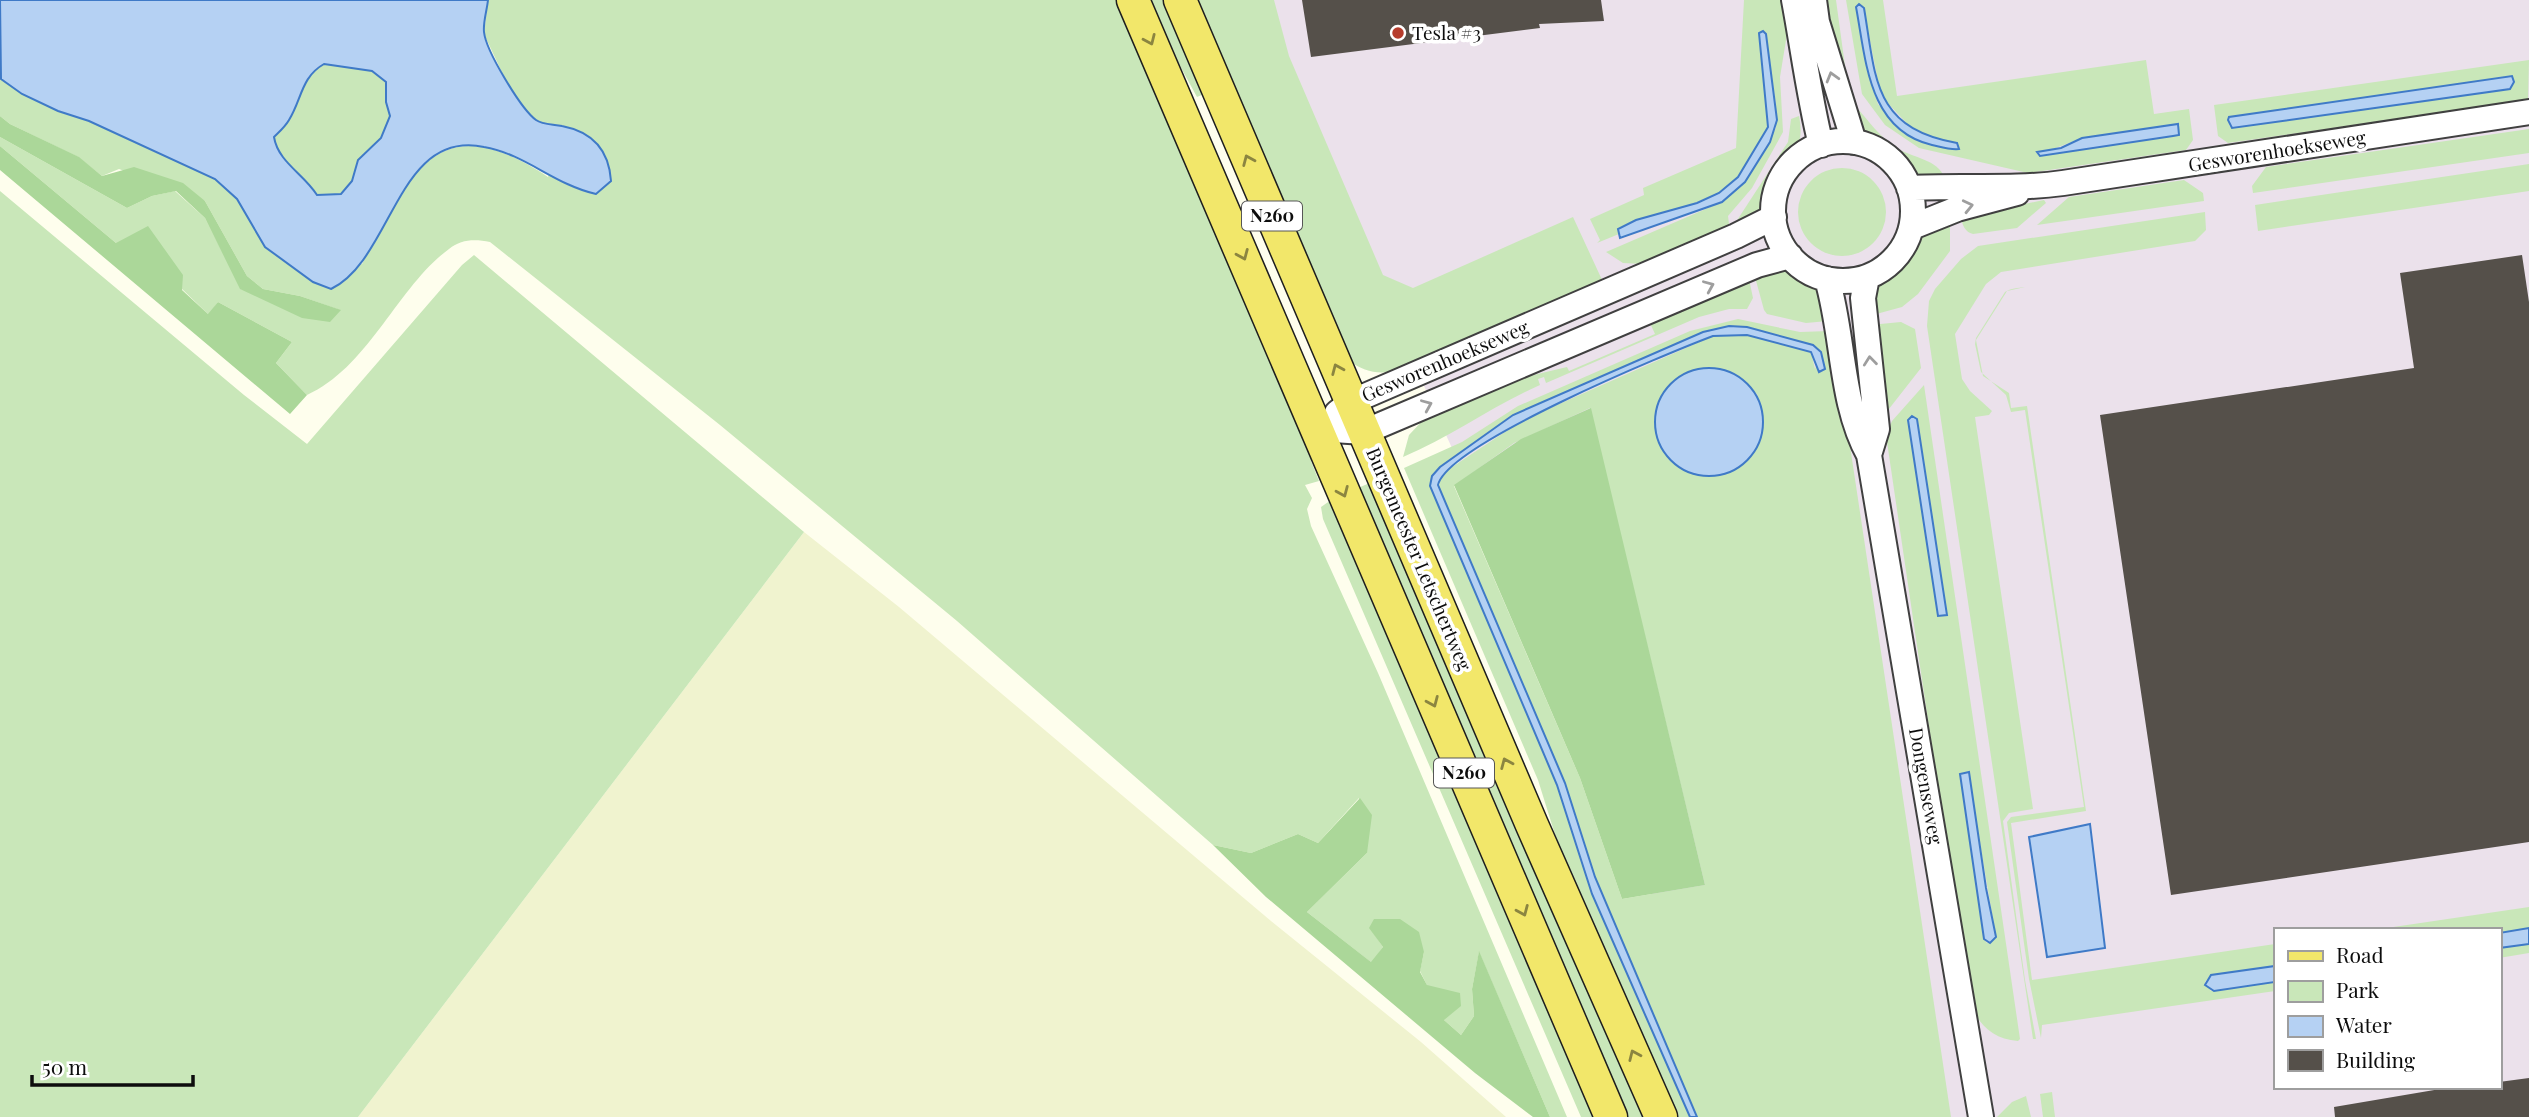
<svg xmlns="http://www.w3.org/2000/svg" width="2529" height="1117" font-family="'Playfair Display',serif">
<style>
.industrial{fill:#ebe1eb;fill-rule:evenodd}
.farmland{fill:#f0f3cf}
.green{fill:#c9e7b9;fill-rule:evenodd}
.forest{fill:#abd799}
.water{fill:#b5d1f3;stroke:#3f7ac7;stroke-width:2;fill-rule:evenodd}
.building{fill:#55504a}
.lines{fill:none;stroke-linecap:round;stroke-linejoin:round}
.minor-casing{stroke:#404040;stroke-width:28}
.major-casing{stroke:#1e1e1e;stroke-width:35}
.minor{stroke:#fff;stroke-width:24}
.major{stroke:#f2e76a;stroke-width:32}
.oneway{stroke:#8b8540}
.oneway2{stroke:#9e9e9e}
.poi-dot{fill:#b63c2c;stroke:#fff;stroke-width:2.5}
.labels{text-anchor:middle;stroke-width:7;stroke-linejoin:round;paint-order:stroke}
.shield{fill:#fff;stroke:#565656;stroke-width:2}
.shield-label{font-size:18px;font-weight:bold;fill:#0d0d0d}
.poi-label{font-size:19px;fill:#0d0d0d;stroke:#fff;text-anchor:start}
.street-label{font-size:19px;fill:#0d0d0d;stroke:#fff}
</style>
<rect width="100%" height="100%" fill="#fefeed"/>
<path class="industrial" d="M1257,0h1272v1117h-777l-375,-836zM2275,930h224v157h-224z"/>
<path class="farmland" d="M804,532l95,75 372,314 150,121 85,75h-1148z"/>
<path class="green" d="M488,0h630l199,459 -6,2 8,20 -14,4 7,13 -5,11 4,17 67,147 189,444h-17l-71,-165 -7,37 2,27 -13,19 -17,-15 -24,-49 4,-19 -54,-24 13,19 -11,16 -65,-51 60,-59 -8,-55 -41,45 -20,-9 -47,19 -38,-8 -256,-224 -237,-196 -230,-183c-15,-3 -29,-3 -41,7 -51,37 -80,118 -142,146l-31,-32 16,-21 -74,-40 -9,13 -27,-26 -66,-46 -116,-97v-9l127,71 25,-12 23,-5 30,27 36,71 99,21 -40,-14 -37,-7 -16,-13 -42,-75 -86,-32 -17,7 -24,-19 -68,-33 -10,-8v-39l22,17 36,17 31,10 126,58 22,20 28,48 97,17c49,-91 75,-161 186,-87l17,-51 -27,-4 -16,-16 -16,-25 -22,-47z
M1144,0h19l41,94 -7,3z
M1190,0h84l15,56 94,219 30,13 160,-71 30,65 -203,88c-21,5 -34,3 -52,-10z
M1744,0h38l5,34 -7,43 3,55 -31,56 -24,28 2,16 -87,32 -20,-1 -17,-11 116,-50 23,-20 31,-54v-23l-10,-71 -3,-3 5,96 -30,50 -19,16 -122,50 3,-3 -10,-21 54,-24 -1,-7 93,-40z
M1823,0h13l12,88z
M1846,0h37l14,96 249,-36 8,54 35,-5 4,31 -7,10 -158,23 -109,-25 -34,-23 -23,-31zM1857,5l6,1 18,90 32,34 46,19 -42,-9 -14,-8 -25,-28 -10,-30zM2178,124l2,2 -140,28 42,-16z
M2529,60l-1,40 -300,43 -10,-7 -4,-31zM2512,76l-2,13 -278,39 -3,-3v-8z
M325,64l47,7 14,10v21l4,14 -9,22 -23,22 -6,21 -11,13 -24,1c-13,-21 -39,-33 -43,-58 5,-5 11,-11 15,-17 13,-21 12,-43 36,-56z
M1856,107c13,14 23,29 39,40 18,12 43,11 50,32h-32l-26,-26 -23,-14z
M1799,116c7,35 -10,36 -23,63 -5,10 -6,23 -13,31 -6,7 -20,11 -29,15l54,-83 3,-23z
M2529,129v24l-276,40 -1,-7 14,-19z
M2529,164v27l-271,40 -3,-26z
M1798 212a44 44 0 1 1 88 0a44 44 0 1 1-88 0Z
M2184,180l19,13 1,8 -167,24 32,-28z
M0,191l244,204 63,49 155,-179 12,-10 330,277 -446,585h-358z
M2044,200l2,3 -29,25 -44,6c-8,-2 -11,-9 -12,-17z
M2205,212l1,18 -11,11 -194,31 -15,12 -31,50 7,45 8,12 22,20 -3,4 -14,2 58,392 -24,4 -6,8 22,159 11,59h-3l-106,-713 2,-25 6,-12 26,-30 17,-13z
M1950,220v31l-32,43 -16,13 -33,9 8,-37 20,-18 17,-25z
M1790,268c26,9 31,30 38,53l-22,2 -39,-9 -3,-4 -9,-33z
M1749,279l4,19 -6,11h-18l-30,8 -153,66 -2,-6 -6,2 2,6c-48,21 -89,52 -137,72l6,-22 16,-17 92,-39 50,-12 2,4 86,-37 -6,-13z
M2025,287l-18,4 -31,49 7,36 26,17 2,15 16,-2 59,405 -75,12 21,157 243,-36v22l-64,9 -6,7 6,9 64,-9v9l-233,34 -1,13 -12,-59 -22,-157 4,-5 73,-10 -59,-397 -14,2 -5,-17 -25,-23 -6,-28 1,-6 29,-46c6,-4 13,-4 20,-5z
M1738,319l62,13 29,-1 18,95 104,691h-254l-102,-240 -30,-94 -126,-293 1,-12 6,-7 77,-51 190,-84 34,-1 64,17 4,17 6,-17 -2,-2 -72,-23 -36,2 -198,86 -73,52 -10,19 127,299 35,109 98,223h-18l-104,-241 -30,-96 -134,-312 58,-26 56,-36 172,-75zM1692,372l65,22c6,18 1,30 -3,48 -5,20 -12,25 -32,30 -68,14 -93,-74 -30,-100zM1590,408l115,477 -83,14 -42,-121 -126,-292 60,-43z
M1901,322l14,7 6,39 -36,46 -15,-89z
M1924,385l96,654 -2,2c-27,-2 -41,-18 -49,-42l-83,-564 6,-14zM1912,416h2l24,200 -30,-196zM1968,773l28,164 -9,6 -3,-4z
M1372,482l275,635h-19l-257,-594 -13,-35z
M1334,498l268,619h-21l-258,-598 -2,-12z
M2529,907v21l-30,5v-3h-126z
M2529,944v9l-30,5v-10z
M2052,1092l3,25h-12l-3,-23z
M2026,1096l5,21h-34l15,-15z"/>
<path class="forest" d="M0,116l10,8 69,33 23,19 32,-9 49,16 22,18 42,75 16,13 37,7 41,14 -11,12 -28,-4 -62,-29 -35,-71 -29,-27 -24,5 -25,12 -127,-71z
M0,146l116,97 32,-17 35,49 -1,15 26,24 10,-12 74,40 -16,21 31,32 -17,19 -290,-244z
M1591,408l114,477 -83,14 -42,-121 -126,-293 67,-46z
M1360,798l12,17 -5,38 -60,59 64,50 12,-15 -14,-19 5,-9h26l19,13 5,20 -4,20 7,13 33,8 1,13 -17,14 17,15 13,-19 -2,-27 7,-38 71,166h-17l-58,-44 -209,-176 -53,-52 38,8 47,-19 20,9z"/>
<path class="water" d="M0,0h488c-1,10 -5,22 -4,32 2,19 37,77 52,88 7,5 18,4 26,6 31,6 47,24 49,55l-15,13c-41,-9 -71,-40 -112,-47 -87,-18 -91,112 -153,142l-18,-7 -48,-35 -28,-48 -22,-20 -126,-58 -31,-10 -36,-17 -21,-15zM324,64l48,7 14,11v20l4,14 -9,22 -23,22 -6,21 -11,13 -24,1c-13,-21 -39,-33 -43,-58 5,-5 11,-10 15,-17 13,-21 12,-43 35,-56z
M1859,4l5,4c12,71 9,120 93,135l2,6c-9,1 -18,-2 -27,-4 -64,-15 -66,-85 -76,-138z
M1763,31l3,3 11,86 -7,22 -25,40 -23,20 -102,36 -2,-9 18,-9 61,-17 22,-10 19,-16 30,-50 -9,-94z
M2512,76l2,6 -4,7 -278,39 -4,-8 1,-3z
M2178,124l1,11 -6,1 -133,20 -3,-4 24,-4 21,-10z
M1729,326l18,1 66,18 8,7 4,17 -6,3 -8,-20 -64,-17 -34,1c-45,17 -266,108 -275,149l127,298 30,94 102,240h-7l-98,-223 -35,-109 -127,-299 2,-10 8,-9 73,-52 190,-83z
M1655 422a54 54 0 1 1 108 0a54 54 0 1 1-108 0Z
M1912,416l5,3 30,196 -9,1 -30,-196z
M1969,772l17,116 10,49 -6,6 -6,-4 -24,-165z
M2090,824l15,124 -58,9 -18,-120z
M2529,928v16l-30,4v-15z
M2275,966v16l-61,9 -9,-6 6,-10z"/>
<path class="building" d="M1302,0h299l3,21 -65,3 1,4 -229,29z
M2522,255l7,47v540l-358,53 -71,-480 314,-47 -14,-95z
M2529,1078v39h-194l-1,-10 118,-20h47v-5z"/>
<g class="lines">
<g class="minor-casing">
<path id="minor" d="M1794,0c9,48 15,97 27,145
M1814,0l3,22 37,120
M1773 211a70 70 0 1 1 140 0a70 70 0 1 1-140 0Z
M1909,188c52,-3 104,2 154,-5l466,-71
M1912,227l45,-18 60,-16
M1867,277l-4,21 14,131 -8,26
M1827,279c17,57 13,124 42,176l112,662
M1337,413l14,-11 385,-166 38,-19
M1318,429l46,3 393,-167 33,-9"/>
</g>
<g class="major-casing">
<path id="major" d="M1133,0l478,1117
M1180,0l352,825 129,292"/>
</g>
<use href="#minor" class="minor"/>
<use href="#major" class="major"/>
</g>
<defs><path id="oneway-chevron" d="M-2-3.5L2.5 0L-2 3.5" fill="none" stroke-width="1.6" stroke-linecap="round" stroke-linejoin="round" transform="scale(1.75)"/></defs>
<g class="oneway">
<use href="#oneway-chevron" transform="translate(1150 40) rotate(66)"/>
<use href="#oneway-chevron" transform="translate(1248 160) rotate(-113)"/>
<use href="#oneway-chevron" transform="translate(1243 255) rotate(67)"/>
<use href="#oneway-chevron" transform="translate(1337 369) rotate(-113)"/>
<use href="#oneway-chevron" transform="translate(1343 492) rotate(67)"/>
<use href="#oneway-chevron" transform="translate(1433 702) rotate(67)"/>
<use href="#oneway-chevron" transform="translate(1506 763) rotate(-113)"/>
<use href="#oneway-chevron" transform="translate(1523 911) rotate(67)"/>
<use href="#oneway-chevron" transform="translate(1634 1055) rotate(-114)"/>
</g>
<g class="oneway2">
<use href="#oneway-chevron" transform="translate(1832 77) rotate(-106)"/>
<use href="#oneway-chevron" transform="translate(1968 206) rotate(-13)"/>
<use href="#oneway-chevron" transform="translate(1709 286) rotate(-23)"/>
<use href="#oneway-chevron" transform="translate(1870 361) rotate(-96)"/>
<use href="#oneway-chevron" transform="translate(1427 405) rotate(-23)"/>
</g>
<circle class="poi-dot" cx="1398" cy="33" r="7"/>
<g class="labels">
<g class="shield">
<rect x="1242" y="201.5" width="60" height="29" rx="5"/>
<rect x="1434" y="758.5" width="60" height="29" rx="5"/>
</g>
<g class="shield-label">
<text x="1272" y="222">N260</text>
<text x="1464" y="779">N260</text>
</g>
<g class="poi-label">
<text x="1412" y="40">Tesla #3</text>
</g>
<g class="street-label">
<text transform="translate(2277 151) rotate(-9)" y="7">Gesworenhoekseweg</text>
<text transform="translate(1445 361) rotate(-23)" y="7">Gesworenhoekseweg</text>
<text transform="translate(1419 559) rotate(67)" y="7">Burgemeester Letschertweg</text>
<text transform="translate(1926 786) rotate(80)" y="7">Dongenseweg</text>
</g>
</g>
<rect x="2274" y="928" width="228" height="161" fill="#ffffff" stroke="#9e9e9e" stroke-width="2"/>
<rect x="2288" y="951" width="35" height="10" fill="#f2e76a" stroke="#9e9e9e" stroke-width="2"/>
<text x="2336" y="963" font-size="21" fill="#0d0d0d">Road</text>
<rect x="2288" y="981" width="35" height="21" fill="#c9e7b9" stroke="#9e9e9e" stroke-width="2"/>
<text x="2336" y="998" font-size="21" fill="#0d0d0d">Park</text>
<rect x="2288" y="1016" width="35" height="21" fill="#b5d1f3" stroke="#9e9e9e" stroke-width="2"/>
<text x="2336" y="1033" font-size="21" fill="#0d0d0d">Water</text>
<rect x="2288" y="1050" width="35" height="21" fill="#55504a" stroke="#9e9e9e" stroke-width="2"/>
<text x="2336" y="1068" font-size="21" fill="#0d0d0d">Building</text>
<path d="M32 1075v10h161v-10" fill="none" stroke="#0d0d0d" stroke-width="3.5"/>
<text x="42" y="1075" font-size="21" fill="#0d0d0d" stroke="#ffffff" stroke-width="5" paint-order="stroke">50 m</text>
</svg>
